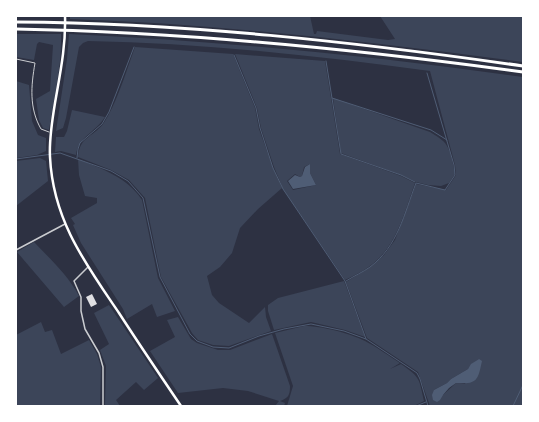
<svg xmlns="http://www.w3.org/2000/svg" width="539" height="422" font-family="Quicksand,sans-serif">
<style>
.green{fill:#3c4559;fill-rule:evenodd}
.water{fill:#4f5d75}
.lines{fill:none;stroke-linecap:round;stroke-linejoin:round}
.stream{stroke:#4f5d75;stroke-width:1}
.building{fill:#e0e0e3}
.service{stroke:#caccd0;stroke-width:1}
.minor{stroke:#caccd0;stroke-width:1.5}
.secondary{stroke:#fff;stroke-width:2.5}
.motorway{stroke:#fff;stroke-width:3}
</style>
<rect width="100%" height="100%" fill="#2d3142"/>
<path class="green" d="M70,16l69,1v-1h171l4,18h2l1,-3 71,9 7,-1 -15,-23h143v46c-150,-20 -302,-38 -453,-43z
M16,34h45c1,32 -7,64 -12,96l-6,-2 -4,-8 -3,-21 14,-8 3,-46 -14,-3 -2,2 -3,16 -18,-3z
M69,34c153,7 303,22 454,43v329h-93l-12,-34 -51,-34 -21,-56 24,-15 14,-12 11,-15 21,-56 30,6 10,-15 -1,-10 -25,-94c-113,-15 -228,-28 -342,-30l-5,2 -4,4 -13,71 -3,10 -7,3 11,-72zM479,359l-14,25 -9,-1 -13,12 -9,-5 13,-7 4,-4 17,-10 4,-5z
M135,47l98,7 22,54 4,21 14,39 9,20 -24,21 -18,19 -8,25 -12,14 -13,9 5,19 7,8 30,20 16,-16 1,10 5,14 -42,15 -16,-1 -15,-5 -6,-7 -31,-56 -16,-79 -16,-18 -18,-10 -33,-13c2,-21 14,-19 25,-33 13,-18 24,-55 32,-77z
M235,54l90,7 15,93 61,22 14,7c-11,30 -18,63 -45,83 -8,6 -17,10 -25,14l-62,-91 -9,-22 -13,-39 -4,-20zM310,164v9l6,12 -23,5 -6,-9 8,-7 5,3 2,-1 2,-9z
M16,81l13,4 3,36 6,14 8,3v13l-9,4 -21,3z
M333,98l97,34c6,4 14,8 17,14 5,8 6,20 8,28l-6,9 -8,3 -13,-1 -12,-3 -15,-7 -60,-22z
M72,110l33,7c-10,16 -26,19 -29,38l-15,-4 -6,1 1,-15h8l3,-6z
M40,158l6,3 2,20 -32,25v-45z
M78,159c24,10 49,18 64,41l16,78 17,33 -18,6 -5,-13 -25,15 -4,-10 -42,-66 -8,-18 2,-1 -4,-6 26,-15v-5l-12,-2 -6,-21z
M34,242c16,17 34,33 45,54l-15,11 -47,-55z
M344,281l21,56 -20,-7 -34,-8 -37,8 -6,-19v-6l10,-7z
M109,305l49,73 -14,12 -8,-8 -20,18 4,6h-15l1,-40 -6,-16 9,-6 -15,-31z
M178,317l13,22 6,4 21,7h12l42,-16 18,52c0,10 -2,12 -10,15l5,2 -1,3h-9l4,-5 -31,-10 -25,-3 -45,5 -28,-42 25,-14 -8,-17z
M41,322l4,10 7,-2 9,24 28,-14 8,14 4,13 -1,39h-84v-71z
M304,326c18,0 45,7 61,15 12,6 24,15 35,22l-10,6 11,-5c20,14 18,15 23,37l-10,5h-127l6,-20 -18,-53z"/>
<path class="water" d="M310,164v9l6,12 -23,4 -5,-8 7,-6 5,2 2,-1 3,-9z
M479,359l3,2c-4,18 -4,24 -26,22l-7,5 -6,7 -3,5 -3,2 -4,-2 -1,-5 2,-5 13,-7 4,-4 17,-10 3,-5z"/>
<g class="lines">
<path class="stream" d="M234,55l22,53 4,20 13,40 10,21 62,92 21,58
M326,61l15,93 60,21 14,7
M332,98l99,32 16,10
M77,158l1,-9 2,-6 22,-19 7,-12 25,-65
M16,159l44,-6 51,18 17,10 15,17 17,79 30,57 7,7 16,6 16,1 30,-12 25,-7 27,-5 33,7 22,8 51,34 3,6 8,27
M346,281c8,-5 17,-9 24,-14 28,-21 34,-53 46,-84l29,7 10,-15 -1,-10 -27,-92
M416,406l10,-4
M513,406l10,-21"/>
</g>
<path class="building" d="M92,294l5,10 -6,3 -5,-10z"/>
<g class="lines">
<path class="service" d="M16,59l19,4c-4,23 -6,45 6,66l8,3"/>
<path class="minor" d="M16,250l49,-26
M88,267l-14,14 7,16v14l4,18 14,24 4,14v39"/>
<path class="secondary" d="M65,16c1,30 -5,58 -10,87 -3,18 -6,36 -5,54 3,63 35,106 69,156 20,31 41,62 62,93"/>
<path class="motorway" d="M16,22c170,1 339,20 507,44
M16,29c170,3 339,20 507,43"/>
</g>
<rect width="539" height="422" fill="none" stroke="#ffffff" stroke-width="34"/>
</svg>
